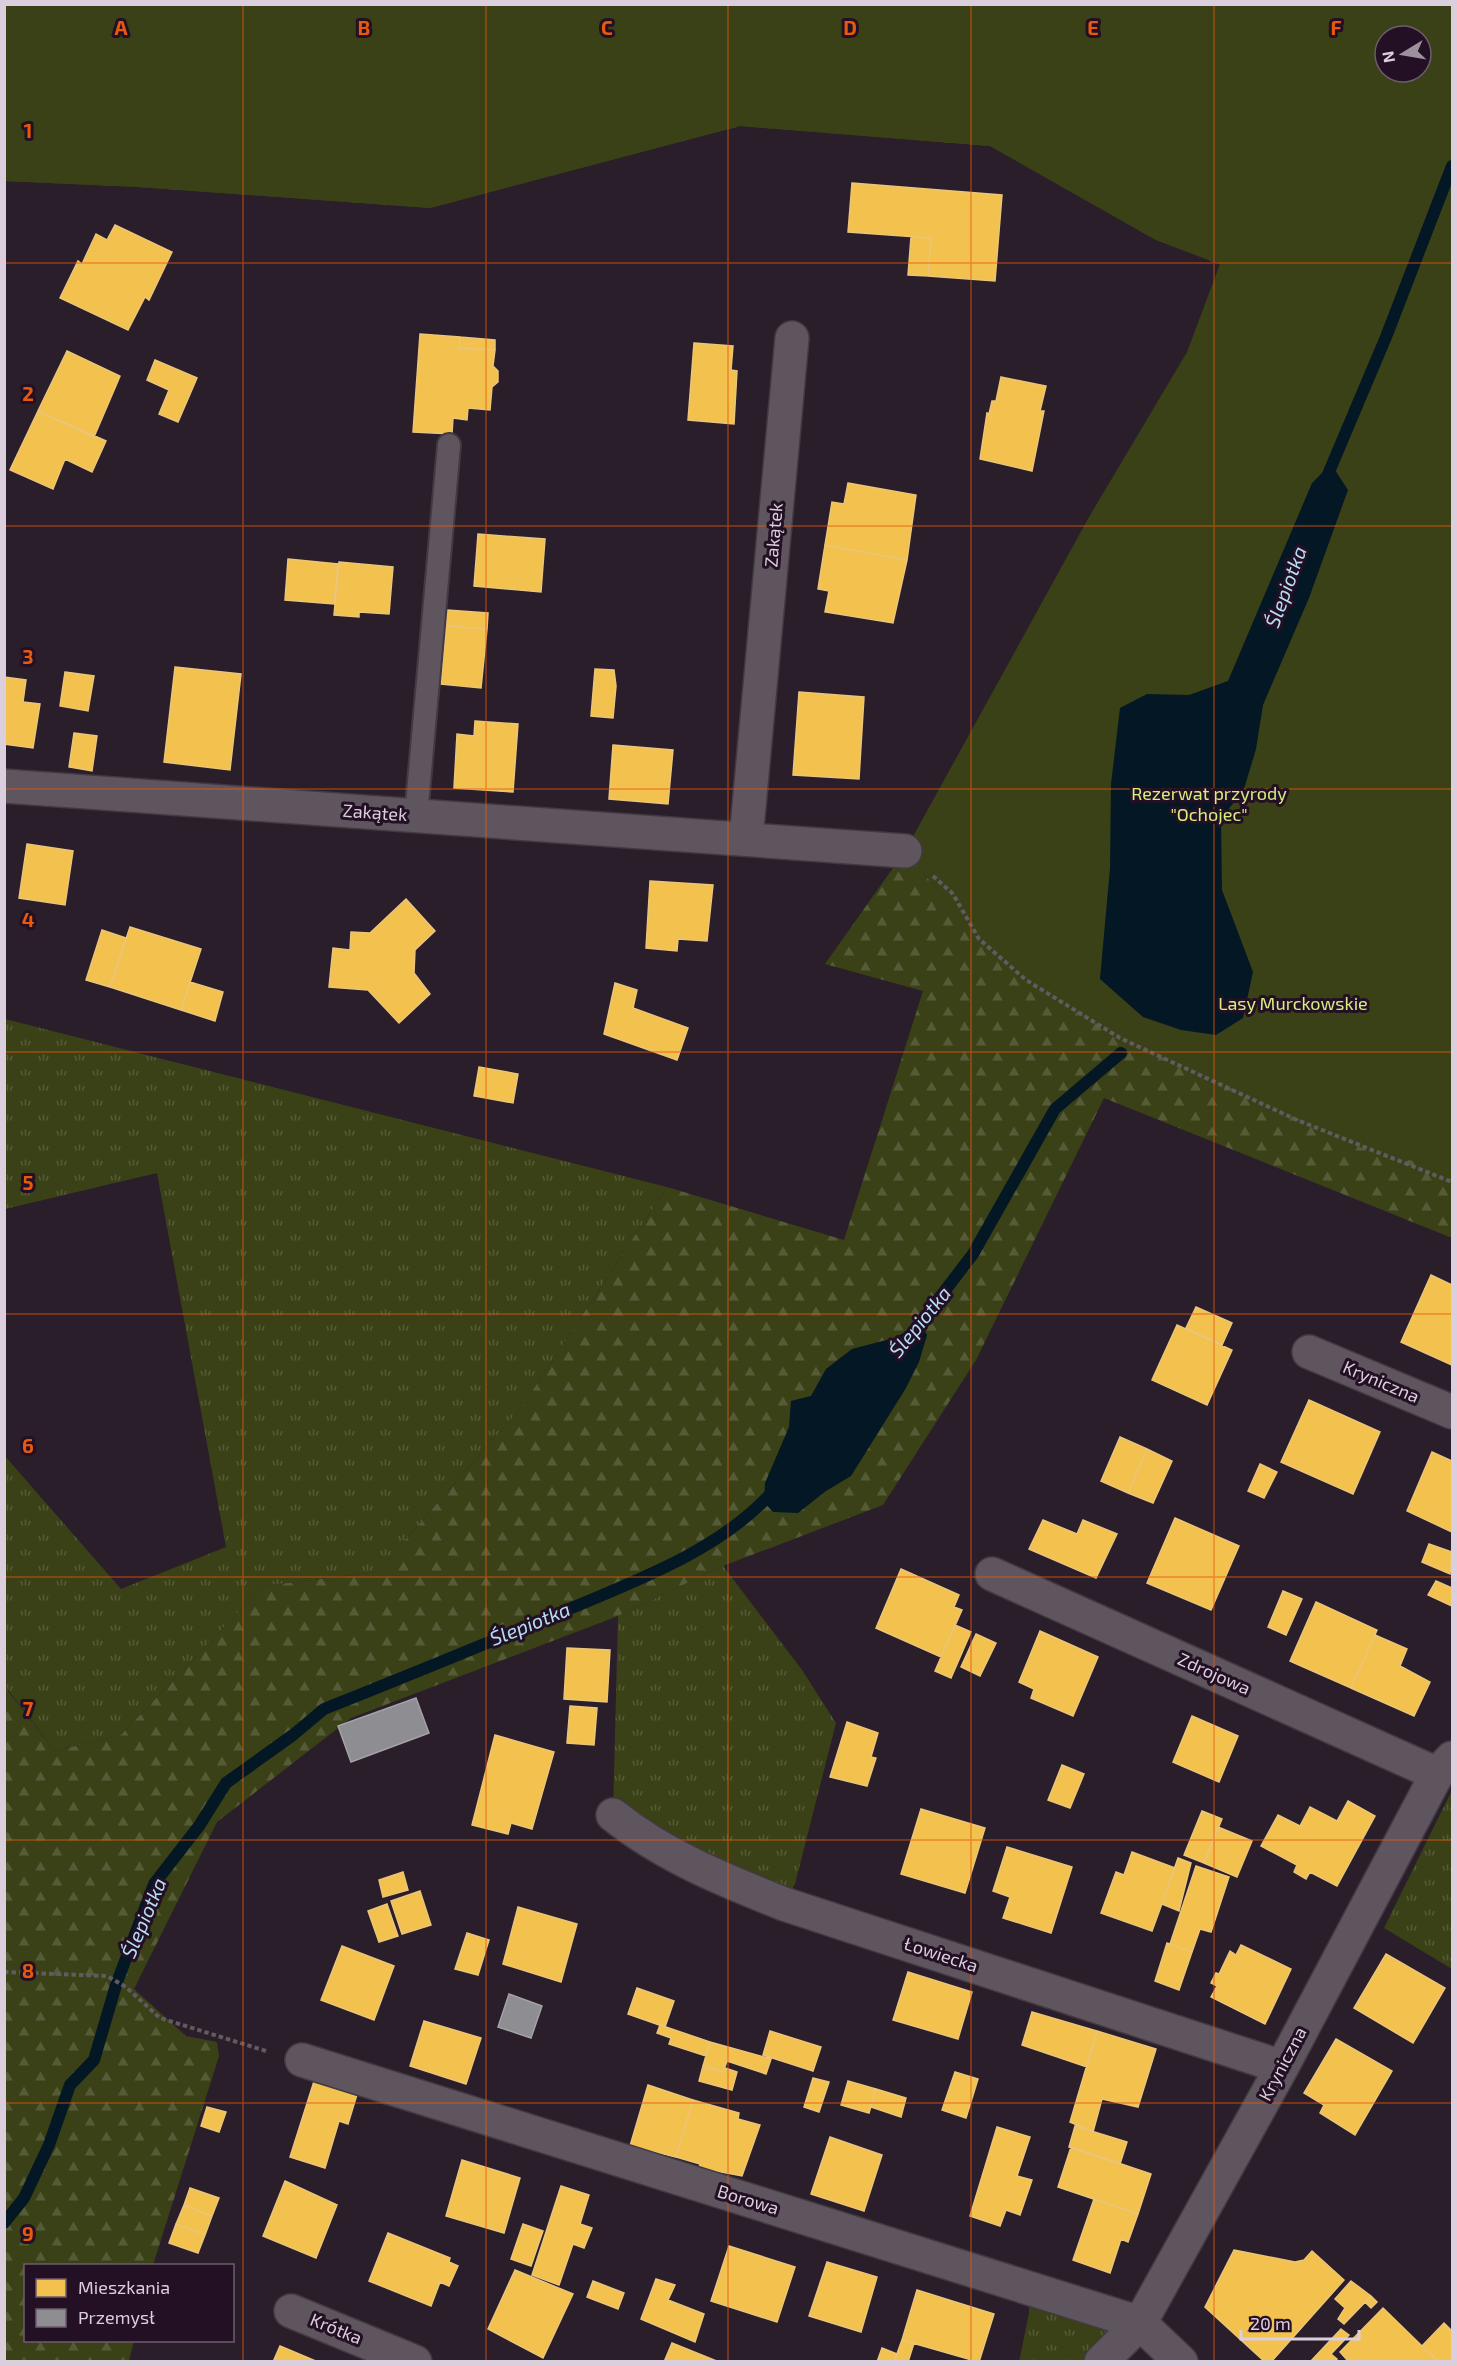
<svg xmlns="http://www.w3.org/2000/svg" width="1457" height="2366" font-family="'Exo 2',sans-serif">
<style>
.grass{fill:url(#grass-tufts)}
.forest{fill:url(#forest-firs);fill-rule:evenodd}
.green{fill:#3a4116;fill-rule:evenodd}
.water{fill:#041724}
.homes{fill:#f2c14e;stroke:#ebc579;stroke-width:1.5}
.industry{fill:#8d8d92;stroke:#a5a1a8;stroke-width:1.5}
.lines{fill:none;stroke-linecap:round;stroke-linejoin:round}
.stream{stroke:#041724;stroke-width:12}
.service-casing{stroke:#423942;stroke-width:26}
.minor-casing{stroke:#423942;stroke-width:36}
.path{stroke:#615a61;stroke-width:4;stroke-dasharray:4.5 3;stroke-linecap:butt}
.service{stroke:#5f555f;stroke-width:22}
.minor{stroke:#5f555f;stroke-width:33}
.grid{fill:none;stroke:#e8590c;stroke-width:1.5;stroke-opacity:0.55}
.labels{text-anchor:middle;stroke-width:6;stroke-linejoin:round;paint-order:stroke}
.street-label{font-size:18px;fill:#dccfdd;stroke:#231024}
.park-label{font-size:18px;fill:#d6ef80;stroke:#231024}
.water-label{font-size:20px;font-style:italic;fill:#b4dff7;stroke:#231024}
.grid-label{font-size:20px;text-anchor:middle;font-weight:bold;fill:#e8590c;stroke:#231024;stroke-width:6;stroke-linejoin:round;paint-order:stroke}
</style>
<defs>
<pattern id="grass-tufts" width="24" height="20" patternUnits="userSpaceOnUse" patternTransform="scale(1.5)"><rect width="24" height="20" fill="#3a4116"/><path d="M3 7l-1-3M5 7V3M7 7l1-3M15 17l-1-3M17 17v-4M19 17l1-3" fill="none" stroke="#565b37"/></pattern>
<pattern id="forest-firs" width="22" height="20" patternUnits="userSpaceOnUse" patternTransform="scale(1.5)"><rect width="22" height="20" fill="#3a4116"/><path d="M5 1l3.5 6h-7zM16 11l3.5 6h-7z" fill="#565b37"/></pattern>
</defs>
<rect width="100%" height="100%" fill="#291e29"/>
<path class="grass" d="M5,1019l662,168 -146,221 -144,164 -114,14 -142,149 -66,16 -50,-65 -1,-231 117,134 105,-42 -69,-374 -152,36z
M723,1566l79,104 34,53 -41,161 -11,20 -171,-89 5,-199z
M1452,1790v179l-68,-41z
M1029,2288l87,28 -15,45 -82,1 10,-49z"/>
<path class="forest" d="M5,5h1447v1233l-348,-140 -128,262 -93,145 -160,61 -105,50 -267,102 -134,104 -83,167 52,47 31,6 2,14 -66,209 -127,1v74l108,1 -5,20h-124l-1,-675 51,65 66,-16 142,-149 114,-14 144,-164 146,-221 177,53 79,-249 -98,-27 80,-113 74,87 47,42 94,57 154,-752 -118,-45 -166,-94 -250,-20 -310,82 -292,-21 -133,-6zM1385,36h36v36h-36z"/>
<path class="green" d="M5,5h1447v1166l-90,-23 -242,-110 -94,-58 -47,-41 -74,-88 184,-334 98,-165 33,-88 -64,-24 -166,-94 -250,-20 -310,82 -292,-21 -133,-6zM1385,36h36v36h-36z"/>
<path class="water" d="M1331,464l17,26 -39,108 -46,107 -7,44 -12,40 -23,30 1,71 31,82 -10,46 -27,17 -35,-5 -38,-13 -43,-38 10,-111 1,-84 9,-76 27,-14 42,1 39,-14 84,-198z
M921,1324l6,11 -8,27 -13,26 -55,88 -25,15 -28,22 -25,-1 -9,-10 1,-19 24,-56 2,-26 20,-5 15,-27 26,-20 42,-11z"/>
<path class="homes" d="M852,183l150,12 -7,86 -67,-5 3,-38 -83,-6z
M115,225l57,27 -23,48 -4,-3 -17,33 -68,-32 18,-37 4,3 14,-30 11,6z
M911,237l20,1 -3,38 -20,-1z
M420,334l40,3 -1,11 36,2 -2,16 5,5v11l-6,5 -2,23 -22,-2 -1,12 -14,-2 -1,16 -39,-2z
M460,337l35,3v10l-36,-2z
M694,343l39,3 -2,24 6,1 -3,53 -46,-4z
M67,351l53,25 -26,61 -56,-26z
M155,360l42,18 -19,44 -19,-8 10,-24 -22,-10z
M1001,377l45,9 -6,25h4l-12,60 -52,-12 7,-46 2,1 3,-13h4z
M38,411l68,30 -14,31 -27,-13 -12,30 -43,-19z
M848,483l68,12 -9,65 -82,-15 7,-43 12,2z
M478,534l67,5 -4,53 -67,-6z
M825,545l82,15 -14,63 -68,-11 4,-21 -11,-2z
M288,559l50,5 -4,40 -49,-4z
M339,562l54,5 -4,47 -30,-2v5l-25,-2z
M447,610l41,3 -1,16 -41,-3z
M446,626l41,3 -6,59 -40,-4z
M175,667l66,7 -11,96 -66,-8z
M595,669l19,1 2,16 -3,32 -22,-2z
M65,672l29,4 -6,35 -28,-5z
M4,677l22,3 -3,22 17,2 -7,44 -29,-4z
M799,692l65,5 -5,82 -66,-4z
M475,721l43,3 -5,68 -59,-4 3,-54 17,2z
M74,733l23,3 -5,35 -23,-4z
M613,745l60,5 -5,54 -59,-5z
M27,844l46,7 -8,54 -46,-7z
M650,881l63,4 -6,56 -29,-2 -1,12 -31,-3z
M406,899l29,32 -20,19 -1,23 16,21 -31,29 -31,-33 -39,-3 4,-39 17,2 1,-18 19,1z
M130,927l71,22 -20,61 -71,-23z
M102,930l24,8 -16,49 -24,-7z
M190,982l33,10 -8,29 -34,-11z
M615,983l22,7 -4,18 55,20 -11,32 -73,-26z
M479,1067l39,7 -5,29 -39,-7z
M1431,1275l21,10v80l-51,-23z
M1196,1307l36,16 -10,22 -36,-17z
M1177,1325l55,25 -25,55 -55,-25z
M1309,1400l71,32 -27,62 -72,-32z
M1120,1437l27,12 -19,44 -27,-12z
M1147,1449l25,12 -19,42 -25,-10z
M1432,1452l20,9v71l-45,-21z
M1260,1464l17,8 -13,26 -16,-7z
M1175,1518l64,28 -28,64 -64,-27z
M1043,1520l34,14 6,-14 34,14 -21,44 -67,-29z
M1429,1544l23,8 -2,22 -28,-12z
M901,1569l58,26 -5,12 8,3 -21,47 -65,-29z
M1436,1581l16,7v18l-24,-11z
M1283,1591l19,8 -16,36 -18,-8z
M1316,1602l61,28 -26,58 -61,-27z
M955,1625l16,7 -20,46 -16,-7z
M1040,1631l58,26 -25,59 -42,-18 3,-9 -15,-7z
M976,1634l20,9 -16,33 -19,-9z
M1375,1635l32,14 -7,17 30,16 -16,34 -63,-28z
M567,1648l43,2 -3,52 -43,-3z
M570,1706l27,2 -3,37 -27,-2z
M1192,1716l46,20 -19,46 -46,-20z
M847,1722l31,11 -7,24 5,1 -9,28 -37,-9z
M495,1735l59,17 -22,77 -21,-6 -3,11 -36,-9z
M1062,1765l22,9 -14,34 -22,-8z
M1348,1801l27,15 -38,70 -27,-14 -4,7 -12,-7 3,-7 -36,-19 17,-31 22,11 10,-19 27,14z
M921,1809l64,19 -20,65 -64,-19z
M1202,1811l20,8 -18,44 -20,-8z
M1218,1827l34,14 -15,36 -33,-14z
M1007,1847l65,20 -21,66 -48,-15 7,-21 -17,-6z
M1132,1852l43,16 -23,63 -51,-18 15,-41 8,3z
M1178,1858l13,5 -12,48 -17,-7z
M1196,1866l33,11 -18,55 -11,-3 -8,23 -22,-8z
M403,1872l5,18 -25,7 -4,-17z
M420,1891l11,34 -29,9 -11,-33z
M387,1904l11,32 -19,6 -11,-31z
M518,1907l59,17 -16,58 -58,-18z
M467,1933l22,7 -11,35 -23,-6z
M1167,1943l25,9 -13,38 -24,-9z
M1241,1945l50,24 -26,55 -54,-27 6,-11 -6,-3 5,-10 3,1 11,-23 6,4z
M342,1946l52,20 -20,54 -53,-20z
M1386,1954l59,34 -32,55 -59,-35z
M908,1972l64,20 -14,47 -65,-19z
M637,1988l37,13 -9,26 -37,-13z
M1032,2012l65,19 -10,36 -65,-22z
M424,2021l57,17 -15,46 -56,-18z
M660,2025l50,17 -4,14 -37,-12 2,-6 -14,-5z
M770,2031l51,16 -8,24 -50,-16z
M1097,2031l59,18 -18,58 -36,-8 -9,33 -23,-10z
M1336,2039l56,32 -37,64 -35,-22 4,-8 -20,-12z
M710,2042l61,17 -5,15 -39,-13 -4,11 -20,-6z
M703,2066l20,6 2,-4 12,4 -5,18 -33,-9z
M955,2072l23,7 -12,39 -24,-8z
M316,2075l43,13 -11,36 -9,-3 -14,47 -35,-11z
M813,2078l16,4 -10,30 -15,-5z
M848,2081l28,8 -7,24 -28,-8z
M648,2085l45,15 -17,57 -46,-11z
M876,2089l30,9 -5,19 -30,-10z
M693,2100l46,13 -1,6 22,6 -18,51 -43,-8 1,-4 -24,-7z
M207,2107l19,5 -7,20 -18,-6z
M1075,2126l52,16 -7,22 -51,-17z
M997,2127l33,10 -13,39 15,4 -12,35 -14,-5 -6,16 -30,-10z
M830,2137l52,18 -18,56 -53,-17z
M1071,2147l80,27 -13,40 -80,-27z
M462,2160l58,18 -16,55 -58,-17z
M285,2181l52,24 -21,53 -53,-22z
M561,2186l28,9 -9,29 12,4 -8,20 -11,-4 -14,41 -27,-10z
M190,2188l29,10 -7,18 -28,-11z
M1094,2199l44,15 -10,28 -7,-3 -11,34 -37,-13z
M184,2205l28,11 -7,19 -29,-11z
M176,2224l29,11 -7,18 -29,-10z
M523,2224l20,7 -12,35 -20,-7z
M388,2233l62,25 -1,4 9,4 -9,20 -9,-4 -9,24 -62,-25z
M729,2246l66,21 -18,55 -66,-21z
M1234,2250l61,12 9,-2 8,-9 32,29 -73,82h-6l-60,-55z
M827,2262l50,15 -16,55 -52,-16z
M515,2270l58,24 -30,64 -55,-29z
M656,2279l19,6 -7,15 36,14 -9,28 -54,-23z
M593,2281l31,12 -6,16 -31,-12z
M1351,2281l20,15 -27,28 -6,-5 7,-11 -10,-9z
M917,2290l77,24 -15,48 -77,-22z
M1371,2296l6,6 -6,6 -6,-6z
M1383,2308l39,38 17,16h-90l-9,-10z
M1444,2323l8,8v31h-13l-17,-16z
M1341,2329l8,6 -18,19 6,5 -3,3 -22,-2z
M902,2340l12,3 -6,19h-14z
M672,2343l47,19h-55z
M280,2346l38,16h-45z
M882,2348l15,6 -3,8h-17z"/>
<path class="industry" d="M416,1698l13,35 -78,29 -13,-36z
M509,1994l33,12 -11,32 -33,-11z"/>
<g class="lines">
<path class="stream" d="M1326,479l60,-142 66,-171
M911,1335l62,-81 82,-145 66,-56
M4,2223l20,-25 25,-53 21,-60 24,-25 22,-75 38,-101 45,-58 27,-43 67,-48 31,-26c78,-31 156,-63 233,-95 73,-31 164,-63 217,-124"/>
<g class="service-casing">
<path id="service" d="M416,816l33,-371"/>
</g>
<g class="minor-casing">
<path id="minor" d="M4,786l901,65
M746,839l46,-501
M1309,1352l143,60
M992,1574l445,200
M613,1815c51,41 111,65 171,89l498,163
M302,2060l838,263 41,39
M291,2311l124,51
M1101,2362l39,-39 142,-256 155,-293 15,-16"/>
</g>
<path class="path" d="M933,876l20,18 26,45 47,41 94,58 177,82 155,62
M4,1972l103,4 19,11 34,31 106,33"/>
<use href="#service" class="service"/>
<use href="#minor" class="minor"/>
</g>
<path class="grid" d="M243,4v2358M486,4v2358M728,4v2358M971,4v2358M1214,4v2358M4,263h1448M4,526h1448M4,789h1448M4,1052h1448M4,1314h1448M4,1577h1448M4,1840h1448M4,2103h1448"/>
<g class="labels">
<g class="street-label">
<text transform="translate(774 535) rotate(-85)" y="6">Zakątek</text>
<text transform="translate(375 813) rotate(4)" y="6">Zakątek</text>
<text transform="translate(1381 1382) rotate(23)" y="6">Kryniczna</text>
<text transform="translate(1214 1674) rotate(24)" y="6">Zdrojowa</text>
<text transform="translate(941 1955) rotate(18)" y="6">Łowiecka</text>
<text transform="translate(1283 2064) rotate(-62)" y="6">Kryniczna</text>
<text transform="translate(748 2200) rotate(17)" y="6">Borowa</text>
<text transform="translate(336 2329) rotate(22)" y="6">Krótka</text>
</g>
<g class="park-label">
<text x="1209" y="800">Rezerwat przyrody<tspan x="1209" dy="21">"Ochojec"</tspan></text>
<text x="1293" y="1010">Lasy Murckowskie</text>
</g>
<g class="water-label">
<text transform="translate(1286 587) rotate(-70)" y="7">Ślepiotka</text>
<text transform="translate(920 1322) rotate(-51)" y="7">Ślepiotka</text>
<text transform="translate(530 1624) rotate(-22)" y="7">Ślepiotka</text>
<text transform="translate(144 1918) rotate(-67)" y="7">Ślepiotka</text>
</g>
</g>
<g class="grid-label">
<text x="121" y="35">A</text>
<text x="364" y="35">B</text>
<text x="607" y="35">C</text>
<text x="850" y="35">D</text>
<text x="1093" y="35">E</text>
<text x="1336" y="35">F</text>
<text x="28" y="138">1</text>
<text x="28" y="401">2</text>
<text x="28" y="664">3</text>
<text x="28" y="927">4</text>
<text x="28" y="1190">5</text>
<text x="28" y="1453">6</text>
<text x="28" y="1716">7</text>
<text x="28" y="1978">8</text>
<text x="28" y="2241">9</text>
</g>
<rect width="1457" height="2366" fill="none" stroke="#dccfdd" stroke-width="12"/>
<rect x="24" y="2264" width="210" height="78" fill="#231024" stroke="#6d5c6e" stroke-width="1.5"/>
<rect x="36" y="2279" width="30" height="18" fill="#f2c14e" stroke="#6d5c6e" stroke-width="1.5"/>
<text x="78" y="2294" font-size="18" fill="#dccfdd">Mieszkania</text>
<rect x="36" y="2309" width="30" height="18" fill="#8d8d92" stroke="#6d5c6e" stroke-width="1.5"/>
<text x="78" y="2324" font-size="18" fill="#dccfdd">Przemysł</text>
<g transform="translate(1403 54) rotate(259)"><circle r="28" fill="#231024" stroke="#6d5c6e" stroke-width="1.5"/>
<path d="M0-4.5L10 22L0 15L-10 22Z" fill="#9d919e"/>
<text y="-9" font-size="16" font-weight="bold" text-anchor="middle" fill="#dccfdd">N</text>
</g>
<path d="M1241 2330v9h118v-9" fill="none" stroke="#dccfdd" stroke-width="3"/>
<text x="1250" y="2330" font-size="18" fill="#dccfdd" stroke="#231024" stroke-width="4.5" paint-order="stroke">20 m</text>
</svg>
